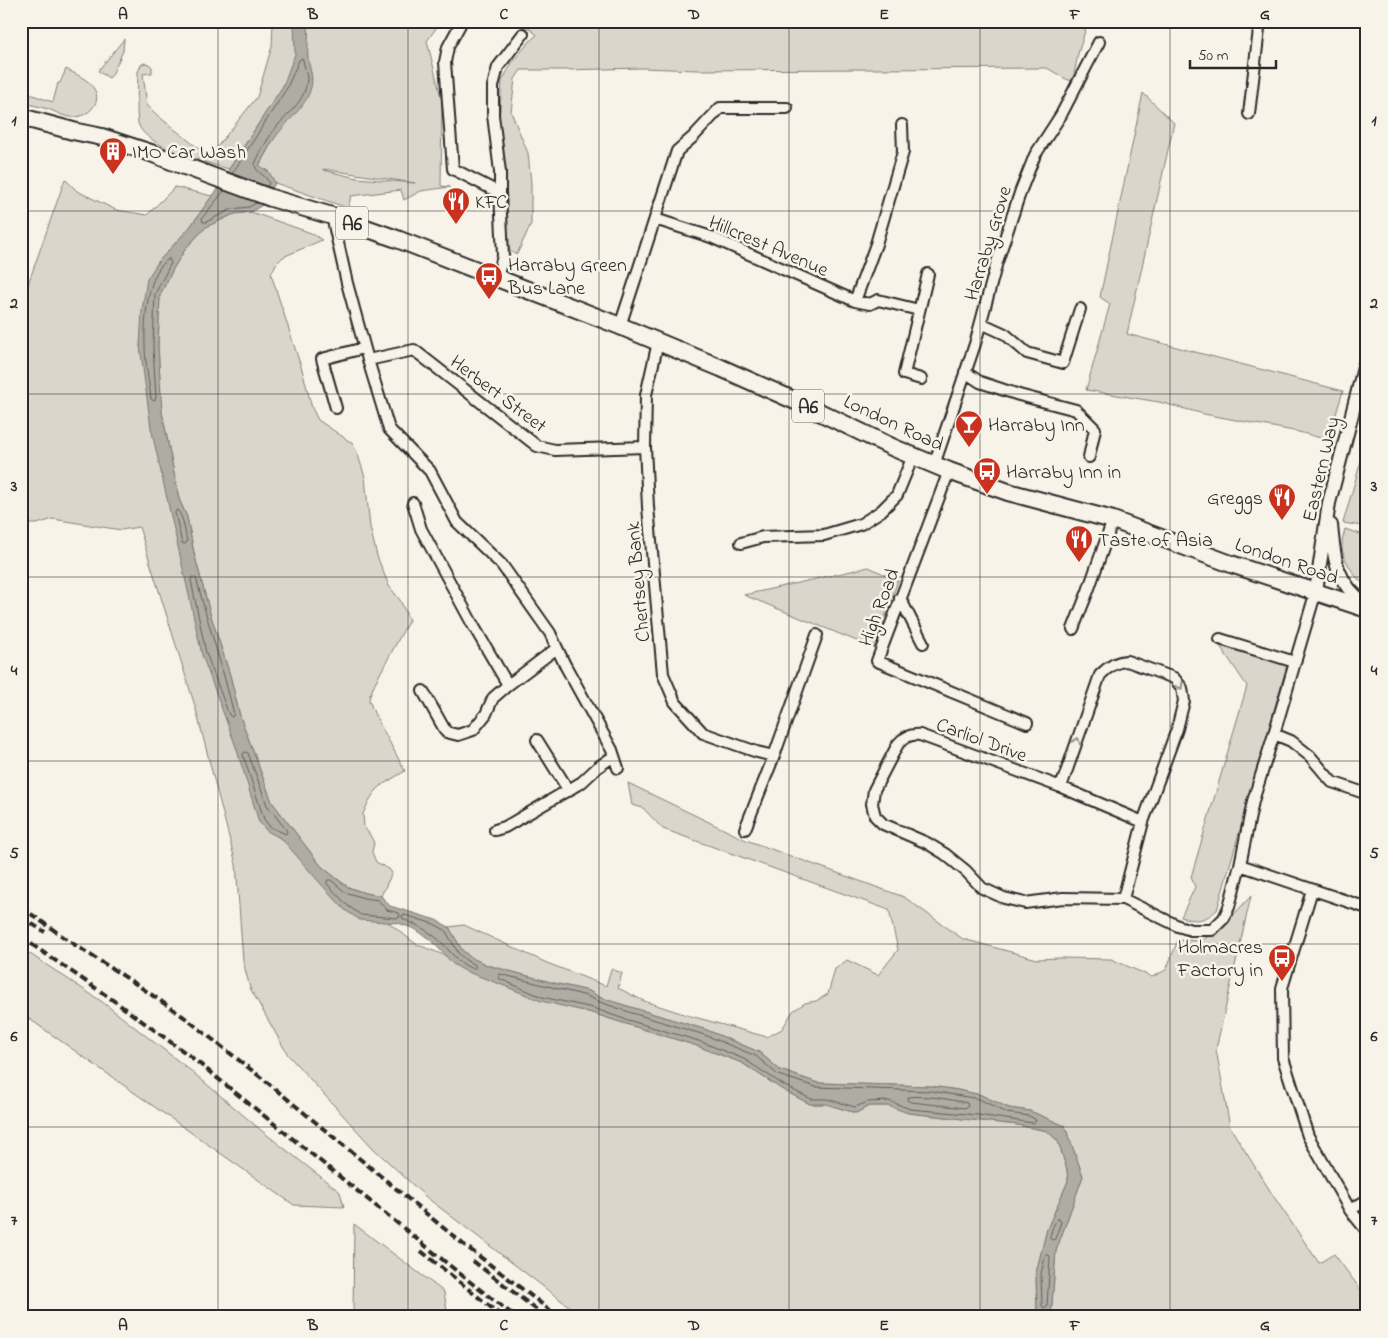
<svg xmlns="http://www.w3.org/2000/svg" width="1388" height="1338" font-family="'Indie Flower',sans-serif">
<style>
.green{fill:#dad6cc;stroke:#82807c;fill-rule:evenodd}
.water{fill:#afaca4;stroke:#7a7874}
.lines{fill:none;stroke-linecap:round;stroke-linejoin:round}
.shore{stroke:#605f5b;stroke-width:1}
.minor-casing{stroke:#2b2b2b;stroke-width:14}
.tertiary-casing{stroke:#2b2b2b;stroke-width:16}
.primary-casing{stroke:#2b2b2b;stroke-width:20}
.minor{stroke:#f7f3e8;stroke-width:10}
.tertiary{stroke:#f7f3e8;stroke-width:12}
.primary{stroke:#f7f3e8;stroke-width:16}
.rail{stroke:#2b2b2b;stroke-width:4;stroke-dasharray:8 4;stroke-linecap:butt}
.oneway{stroke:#918f8a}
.grid{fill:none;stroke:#2b2b2b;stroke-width:1;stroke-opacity:0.55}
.labels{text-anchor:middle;stroke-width:5;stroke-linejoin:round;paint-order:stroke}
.shield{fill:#f7f3e8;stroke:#686764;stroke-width:1}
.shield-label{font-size:19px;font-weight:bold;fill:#2b2b2b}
.poi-label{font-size:20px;fill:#2b2b2b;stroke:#f7f3e8;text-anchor:start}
.street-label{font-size:20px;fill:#2b2b2b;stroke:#f7f3e8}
.neatline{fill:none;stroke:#2b2b2b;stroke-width:2}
.grid-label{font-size:16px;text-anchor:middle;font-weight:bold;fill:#2b2b2b}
</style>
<rect width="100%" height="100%" fill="#f7f3e8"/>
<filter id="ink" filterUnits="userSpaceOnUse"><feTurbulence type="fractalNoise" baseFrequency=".02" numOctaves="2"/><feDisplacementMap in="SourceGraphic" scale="10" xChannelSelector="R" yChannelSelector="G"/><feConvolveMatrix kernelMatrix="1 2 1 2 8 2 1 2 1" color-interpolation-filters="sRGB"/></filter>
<g filter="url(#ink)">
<path class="green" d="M273,21h21l2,33 -13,32 -54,83c-21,-6 -85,-22 -91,-46 -2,-12 0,-38 0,-51l3,-7 3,-2 5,1 3,3v6l-9,1 4,31 10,10 52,42 48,-60 15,-51z
M302,21h139l-14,20 15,60 -1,85 9,1 -29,4 -17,9 -3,-10 -50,6 -3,12 -73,-25 -4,-7 -12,-10 46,-85zM323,170v-1l92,14 -58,-5z
M527,21h561l-10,33 -4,20 -3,7 -7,-3 -17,-10 -350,2 -55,-2 -77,2h-44l-6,9 -4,33 17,41 3,30v41l-14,30 -4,-1 -3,-2 -14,-37 -2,-23 8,-110 11,-20 19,-22 5,-4 -12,-10z
M124,39l-1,12 -11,24 -3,3 -11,-7z
M66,69c9,5 23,10 28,20 10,15 -9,30 -24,28 -7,-1 -13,-4 -19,-7 -9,-3 -20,-5 -30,-8v-11l32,11 5,-19h2z
M1143,93l31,30 -47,211 216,57 -15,49 -29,-8 -95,-18 -45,-12 -73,-12 24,-86 -10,-7z
M65,179l12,12 39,19 31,5 28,-28 37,9 -22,31 -32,35 -18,84 119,476 157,122 176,69 28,9 77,24 45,17 41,27 27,14h16l30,9 13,-7h20l20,7 109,12 29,6 11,10 9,29 1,11 -21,48 -11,44 1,44h-454l-157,-120 -53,-49 -85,-93 -38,-67 -7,-27 -7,-97 -41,-158 -56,-179 -18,3 -68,-11 -16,5h-16v-220z
M251,212l60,21 11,7 -39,17 -7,7 -5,10 32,99 9,35 6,12 34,23 5,9 8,25 5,50 7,29 12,30 11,14 9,20 -33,61 -6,14 -1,5 5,13 31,58 -23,14 -8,8 -5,8 -6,13 1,13 6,8 4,8 -2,9 4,10 13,7 3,4 -11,23 -16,-3 -17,-6 -27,-21 -49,-64 -32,-86 -10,-41 -20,-62 -16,-60 -7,-36 -8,-18 -17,-87 -4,-66 2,-51 13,-26 13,-21 20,-21 28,-13z
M1367,440v71l-5,15 -19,-3z
M1345,529l22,7v51c-10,-6 -26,-30 -25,-42 0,-5 2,-11 3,-16z
M869,567l29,14 -24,67 -130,-53z
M1220,646l67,19 -70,245c-13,11 -19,12 -36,7l14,-30 -4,-10 56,-191z
M628,783l118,57 158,57 59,42 74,20 23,-1 51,1 41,18 14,-7 12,-30 23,1 21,-14 29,-31 -35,153 14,78 44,70 45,66 15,-9 33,44v19h-316l5,-66 27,-75 -18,-50 -35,-15 -21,-3 -28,-13 -23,-5 -27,-4 -113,-3 -38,-13 -21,-18 -52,-22 -73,-22 -33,-10 -12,-7 -31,-7 -71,-19 -17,-8 -8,-7 -13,-23 15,-2 83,38 59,23 5,-17 11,4 -4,15 26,13 43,14 80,22 15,-8 11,-18 12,-8 11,-2 12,-7 7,-25 12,-9 31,15 20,-25 -9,-40 -226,-81 -20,-21 -11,-3z
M21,948l80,53 89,69 72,61 78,61 4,15 -50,-2 -273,-192z
M354,1224l90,68 4,25h-95z"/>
<path class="water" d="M294,21h13c3,12 0,24 1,36 0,7 4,15 4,23 -1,21 -17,33 -30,49 -10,11 -16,24 -23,36l10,7 6,11 -11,21 -13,8 -17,2 -28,13 -20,21 -13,21 -13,26 -2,51 4,66 17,87 8,18 7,36 16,60 20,62 10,41 32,86 49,64 26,21 18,6 16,3 9,10 46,14 13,7 13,23 8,7 17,8 71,19 31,7 12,7 33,10 73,22 52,22 21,18 38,13 113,3 27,4 23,5 28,13 21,3 35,15 18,50 -27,75 -5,66h-14l-1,-44 11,-44 21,-48 -1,-11 -9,-29 -11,-10 -29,-6 -110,-12 -19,-7h-20l-13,7 -30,-9h-16l-27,-14 -41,-27 -45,-17 -77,-24 -28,-9 -51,-12 -39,-16 -37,-14 -12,-7 -21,-23 -17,-12 -17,-6 -38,-3 -15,-10 -25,-27 -38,-44 -15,-8 -8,-9 -23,-75 -34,-92 -14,-64 -37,-163 -11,-82 2,-36 5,-31 11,-17 32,-35 22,-31 11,-12 6,-15 54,-83 12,-32z"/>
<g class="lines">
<path class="shore" d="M232,174l55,-86 12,-28 3,-2 1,2c1,6 4,13 4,19 -1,20 -16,32 -28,45 -10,12 -18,26 -24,40 0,9 10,9 14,19l-2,4
M224,191l-22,27 1,4h3l26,-13 17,-2 7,-4
M169,259l2,4 -16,31 -2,52 3,52 -2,3 -3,-2c-2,-18 -6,-36 -6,-54 -1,-22 2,-75 24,-86z
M177,510c7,7 8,22 10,32l-2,2 -3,-1 -7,-30z
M193,577l3,1c12,46 27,90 38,136l-2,3 -3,-2 -23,-62 -15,-73z
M245,752l3,1 19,52 20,26 -1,3 -16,-7 -6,-8 -21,-64z
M328,880h3l14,12 19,6 14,2 9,10 12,3 1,4 -3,1 -36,-3 -13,-9 -21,-22v-2z
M405,915l29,9 11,6 14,24 8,7 8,4v3l-2,1c-19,-7 -24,-22 -39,-33 -10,-8 -20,-12 -31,-17l-1,-3z
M500,974l87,22 13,6 32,11 73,22 51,21 22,19 38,12 115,4 48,8 28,14 22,3 6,3 1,2 -3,2 -55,-8 -68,-6 -21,-8 -21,1 -13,5 -28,-8h-16l-26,-13 -41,-27 -45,-18 -78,-23 -28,-10 -51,-11 -42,-18 -1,-3z
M908,1097c19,-2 40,2 59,6l1,3 -3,2 -54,-6 -4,-2z
M1058,1219l2,1 1,2 -6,17 -3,1 -2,-2c1,-6 3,-15 8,-19z
M1046,1255h3l1,2 -3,49 -3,2 -2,-2 -1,-32z"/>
<g class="minor-casing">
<path id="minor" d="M462,21l-14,26 -3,15 8,107 47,24 3,63 -6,22
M1249,114l11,-93
M500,193v-21l-7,-57v-29l5,-19 25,-33
M332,216l15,67 21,77 21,69 41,42 27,51 45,43 48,68 15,32 47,85 6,18
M655,219l56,18 144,64 15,3 8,-4 41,10
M855,301l21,-57 27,-92 -1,-27
M981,323l24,11 22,19 36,10 17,-54
M620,326l57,-175 16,-14 27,-29h67
M658,342l-12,53 -1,52 3,60 15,167 12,28 28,31 54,19 17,4
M368,360l46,-10 123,96 18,4 90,-3
M965,372l15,10 39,13 57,15 19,19 -6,28
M921,379l-17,-5 24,-100
M336,408l-14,-49 42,-11
M934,465l41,-121 22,-82 24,-72 14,-35 26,-40 38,-73
M949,471l-72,190 150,62
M413,503l8,26 52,96 35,60
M741,543l22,-6 61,-2 37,-11 20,-13 16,-16 16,-39
M900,598l23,45
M1073,629l15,-38 25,-71
M1220,639l75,23
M423,691l23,41 12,3 15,-5 13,-16 7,-16 15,-13 49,-37
M1274,734l17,7 19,15 22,26 35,12
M537,740l32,51
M1061,787l39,-112c8,-8 16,-14 27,-14l47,17 8,10 2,13 -7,28 -34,93 -20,77 -60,-1 -38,5 -21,-5 -22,-10 -16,-17 -21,-17 -18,-11 -44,-19 -8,-8 -3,-12 2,-14 24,-46c6,-7 12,-10 22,-9l141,52 82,35
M745,829l29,-73 43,-121
M495,830l10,-3 77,-45 16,-15 16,-11
M1240,865l127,43
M1312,890l-30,98 1,70 25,78 42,74 17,21
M1123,899l55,27 13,4h21l12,-12 5,-11 11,-42 13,-64 21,-67 42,-143
M1350,1210l17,-10"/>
</g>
<g class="tertiary-casing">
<path id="tertiary" d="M1331,525c3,35 5,59 36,80
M1316,591l13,-88 38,-147"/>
</g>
<g class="primary-casing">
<path id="primary" d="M21,117l52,14 29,6 49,16 28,11 92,34 61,18 65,23 223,87 101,42 88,39 85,41 55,23 59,21 105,28 118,44 136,45"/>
</g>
<use href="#minor" class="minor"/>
<use href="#tertiary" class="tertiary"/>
<use href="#primary" class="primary"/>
<path class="rail" d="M21,907l54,38 58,37 51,35 84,66 195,161 96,73
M21,917l24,15
M21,937l89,61 80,58 284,229 42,32
M421,1251l82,66
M473,1261l73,56"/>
</g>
<defs><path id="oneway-chevron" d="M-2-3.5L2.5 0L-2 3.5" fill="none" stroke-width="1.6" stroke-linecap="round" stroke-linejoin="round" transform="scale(1.25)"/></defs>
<g class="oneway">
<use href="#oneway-chevron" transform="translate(1180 686) rotate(61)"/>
<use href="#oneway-chevron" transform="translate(1077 741) rotate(-71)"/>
</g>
</g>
<path class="grid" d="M218,21v1296M408,21v1296M599,21v1296M789,21v1296M980,21v1296M1170,21v1296M21,211h1346M21,394h1346M21,577h1346M21,761h1346M21,944h1346M21,1127h1346"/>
<defs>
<g id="building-pin" transform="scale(1.4375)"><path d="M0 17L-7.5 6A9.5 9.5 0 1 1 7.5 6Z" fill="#c8321e" stroke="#f7f3e8"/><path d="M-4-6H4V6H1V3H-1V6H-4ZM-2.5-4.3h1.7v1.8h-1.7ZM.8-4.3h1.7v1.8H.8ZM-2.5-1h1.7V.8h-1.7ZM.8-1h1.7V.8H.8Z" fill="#fff"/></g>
<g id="restaurant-pin" transform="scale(1.4375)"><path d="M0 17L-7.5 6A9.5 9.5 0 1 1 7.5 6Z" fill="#c8321e" stroke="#f7f3e8"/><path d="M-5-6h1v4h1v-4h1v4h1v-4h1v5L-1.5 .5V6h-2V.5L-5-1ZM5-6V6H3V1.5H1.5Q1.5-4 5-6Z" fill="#fff"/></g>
<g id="bus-pin" transform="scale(1.4375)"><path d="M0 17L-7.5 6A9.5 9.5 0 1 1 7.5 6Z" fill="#c8321e" stroke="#f7f3e8"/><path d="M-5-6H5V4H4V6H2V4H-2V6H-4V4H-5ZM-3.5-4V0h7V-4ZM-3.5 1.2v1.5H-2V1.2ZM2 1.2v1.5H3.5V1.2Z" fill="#fff"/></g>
<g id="bar-pin" transform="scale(1.4375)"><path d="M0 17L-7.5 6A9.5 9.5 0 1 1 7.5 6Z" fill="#c8321e" stroke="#f7f3e8"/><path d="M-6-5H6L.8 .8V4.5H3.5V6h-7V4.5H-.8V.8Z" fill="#fff"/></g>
</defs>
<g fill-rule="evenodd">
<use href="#building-pin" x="113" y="151"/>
<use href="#restaurant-pin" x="456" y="201"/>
<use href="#bus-pin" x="489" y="276"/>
<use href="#bar-pin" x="969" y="424"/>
<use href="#bus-pin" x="987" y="471"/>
<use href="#restaurant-pin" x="1282" y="497"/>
<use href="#restaurant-pin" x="1079" y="539"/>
<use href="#bus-pin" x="1282" y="958"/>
</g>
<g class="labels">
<g class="shield">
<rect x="336" y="206.5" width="32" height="33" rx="4"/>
<rect x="792" y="389.5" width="32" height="33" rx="4"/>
</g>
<g class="shield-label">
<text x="352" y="230">A6</text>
<text x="808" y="413">A6</text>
</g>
<g class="poi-label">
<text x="132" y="158">IMO Car Wash</text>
<text x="475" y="208">KFC</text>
<text x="508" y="271">Harraby Green<tspan x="508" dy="23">Bus Lane</tspan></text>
<text x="988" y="431">Harraby Inn</text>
<text x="1006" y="478">Harraby Inn in</text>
<text x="1263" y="504" text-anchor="end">Greggs</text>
<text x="1098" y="546">Taste of Asia</text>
<text x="1263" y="953" text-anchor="end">Holmacres<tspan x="1263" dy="23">Factory in</tspan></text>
</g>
<g class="street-label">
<text transform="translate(987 243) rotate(-73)" y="7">Harraby Grove</text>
<text transform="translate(769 245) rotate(23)" y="7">Hillcrest Avenue</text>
<text transform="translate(499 393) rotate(37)" y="7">Herbert Street</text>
<text transform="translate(894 422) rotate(25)" y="7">London Road</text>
<text transform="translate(1320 469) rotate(-77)" y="7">Eastern Way</text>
<text transform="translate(1287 560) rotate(19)" y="7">London Road</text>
<text transform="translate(637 582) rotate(-95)" y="7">Chertsey Bank</text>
<text transform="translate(878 607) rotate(-69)" y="7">High Road</text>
<text transform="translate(982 739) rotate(20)" y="7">Carliol Drive</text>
</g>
</g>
<rect width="1388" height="1338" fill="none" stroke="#f7f3e8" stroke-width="55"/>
<path d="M1190 60v8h86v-8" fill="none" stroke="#2b2b2b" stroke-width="2.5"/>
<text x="1198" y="60" font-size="15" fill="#2b2b2b" stroke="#f7f3e8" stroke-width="4" paint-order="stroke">50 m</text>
<rect x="28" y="28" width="1332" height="1282" class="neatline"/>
<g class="grid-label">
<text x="123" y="19">A</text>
<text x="313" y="19">B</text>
<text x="504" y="19">C</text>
<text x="694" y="19">D</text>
<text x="884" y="19">E</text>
<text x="1075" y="19">F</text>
<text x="1265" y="19">G</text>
<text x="14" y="125">1</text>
<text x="1374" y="125">1</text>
<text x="14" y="308">2</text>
<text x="1374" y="308">2</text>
<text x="14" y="491">3</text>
<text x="1374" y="491">3</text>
<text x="14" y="675">4</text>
<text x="1374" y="675">4</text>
<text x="14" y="858">5</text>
<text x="1374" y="858">5</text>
<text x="14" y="1041">6</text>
<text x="1374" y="1041">6</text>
<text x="14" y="1225">7</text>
<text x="1374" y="1225">7</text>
<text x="123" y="1330">A</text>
<text x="313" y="1330">B</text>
<text x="504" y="1330">C</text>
<text x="694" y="1330">D</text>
<text x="884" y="1330">E</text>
<text x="1075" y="1330">F</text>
<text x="1265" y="1330">G</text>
</g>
</svg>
